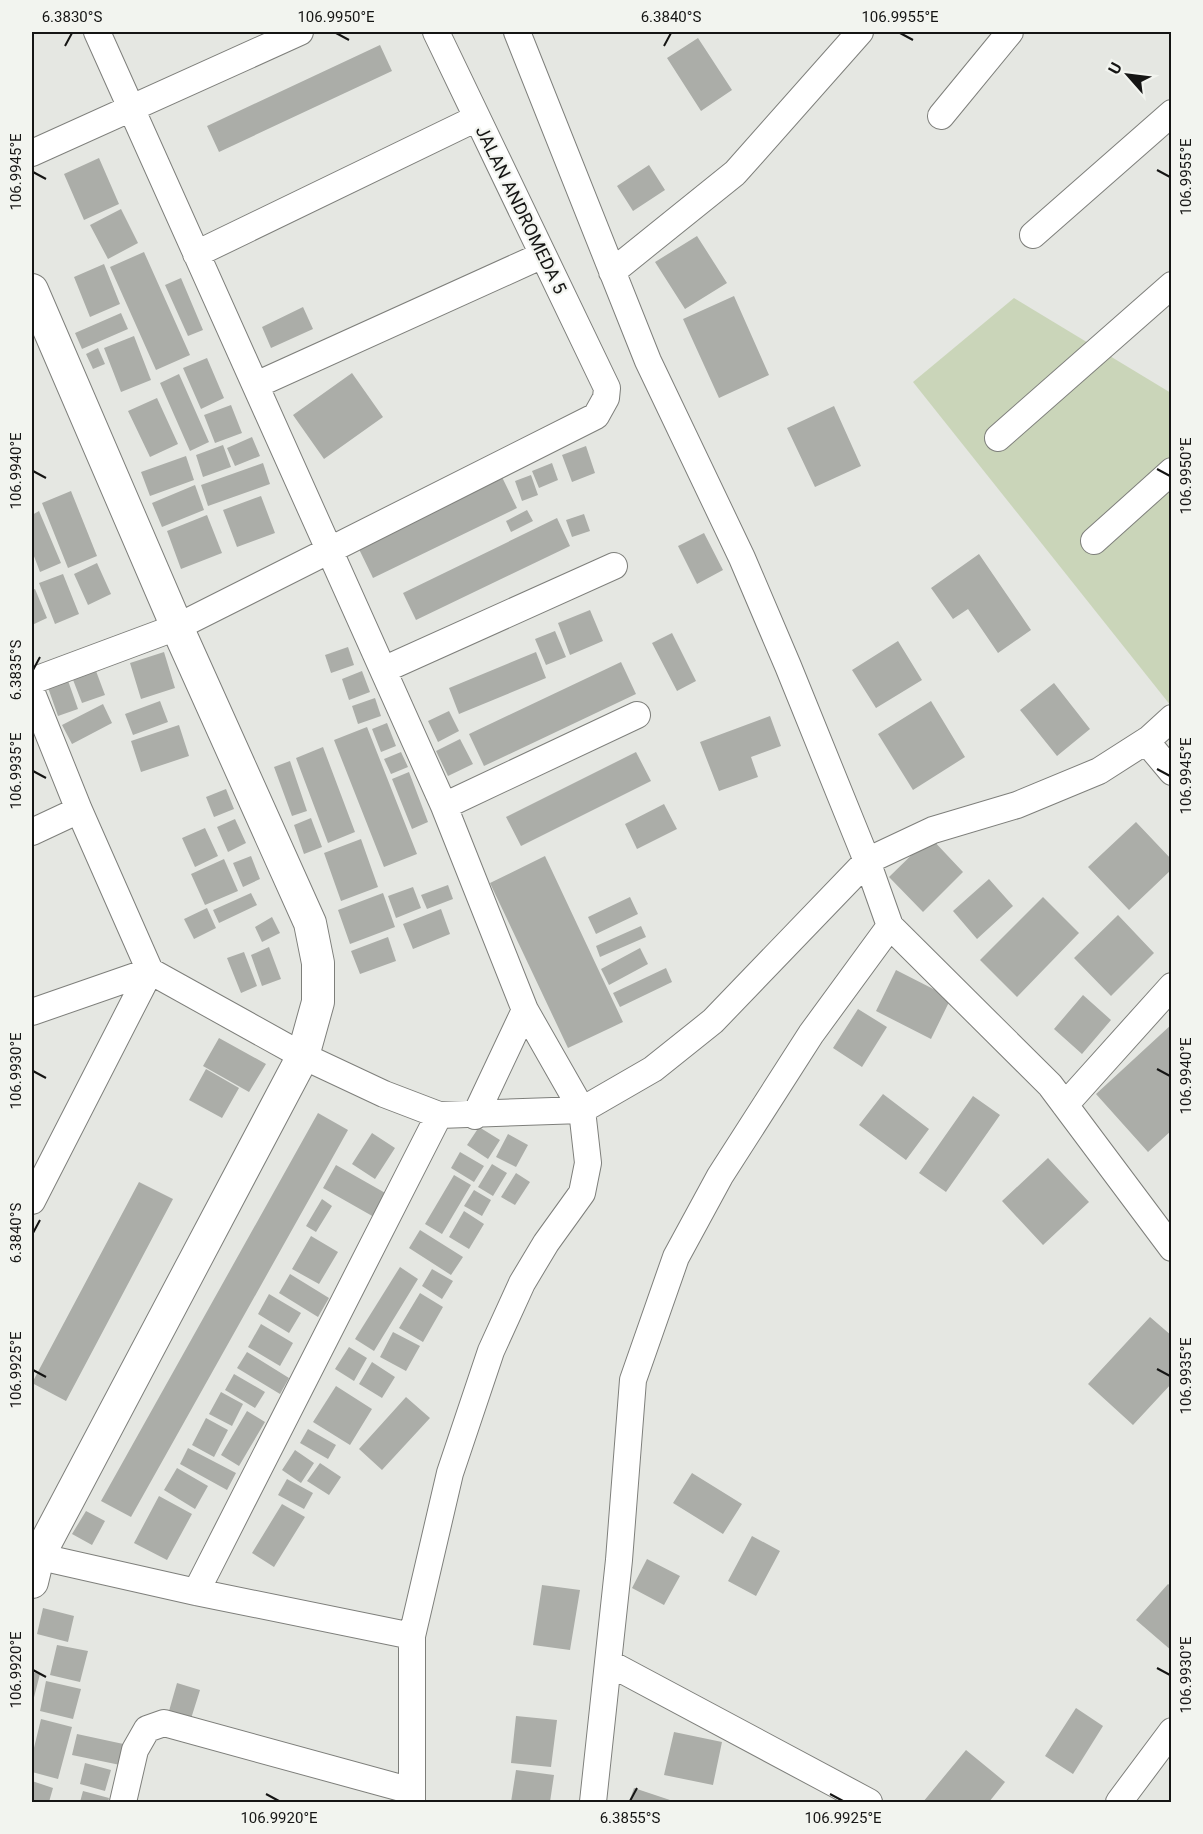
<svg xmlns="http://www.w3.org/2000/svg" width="1203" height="1834" font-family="Roboto,sans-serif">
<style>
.green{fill:#cad5b9}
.building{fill:#abada8}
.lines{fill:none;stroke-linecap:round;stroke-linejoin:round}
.minor-casing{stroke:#7e7f7b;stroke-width:28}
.tertiary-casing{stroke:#7e7f7b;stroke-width:34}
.minor{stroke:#fff;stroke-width:26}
.tertiary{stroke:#fff;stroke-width:32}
.ticks{fill:none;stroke:#151514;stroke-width:2}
.labels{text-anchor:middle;stroke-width:4.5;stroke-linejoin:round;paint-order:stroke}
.street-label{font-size:18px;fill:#151514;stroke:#f2f4ef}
.neatline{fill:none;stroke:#151514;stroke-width:2}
.ticks-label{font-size:15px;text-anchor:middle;fill:#151514}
</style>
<rect width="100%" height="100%" fill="#e5e7e2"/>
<path class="green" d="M1014,298l157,95v313l-258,-324z"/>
<path class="building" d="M698,38l34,52 -31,21 -34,-53z
M380,45l12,26 -173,81 -12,-26z
M99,158l20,46 -35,16 -20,-46z
M649,165l16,25 -32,21 -16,-25z
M121,209l17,34 -30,16 -18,-34z
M697,236l30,47 -42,26 -30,-47z
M144,252l46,103 -34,15 -46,-103z
M104,264l16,40 -30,13 -16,-40z
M181,278l22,52 -15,6 -23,-51z
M734,296l35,79 -50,23 -36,-79z
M303,307l10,22 -42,19 -9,-21z
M121,313l7,16 -46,20 -7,-16z
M134,336l17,44 -30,12 -17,-44z
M98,348l7,16 -12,5 -7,-15z
M207,358l17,40 -23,11 -18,-41z
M352,373l31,44 -59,42 -31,-44z
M179,374l30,68 -19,9 -30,-68z
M157,398l21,46 -28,13 -22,-46z
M231,405l11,28 -27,10 -11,-28z
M834,406l27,60 -46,21 -28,-59z
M252,437l8,19 -25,10 -8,-18z
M223,445l8,22 -28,10 -7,-22z
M586,446l9,27 -23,9 -10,-27z
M186,456l8,24 -44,16 -9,-24z
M263,463l7,21 -62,22 -7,-21z
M552,463l6,17 -19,8 -7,-17z
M501,475l16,33 -144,70 -16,-33z
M531,475l7,20 -16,6 -7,-20z
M195,485l9,25 -42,17 -10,-24z
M71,491l26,65 -29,12 -26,-65z
M261,496l14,37 -38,14 -14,-37z
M527,510l6,11 -22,11 -5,-11z
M39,511l22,52 -21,9 -8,-21v-36z
M584,514l6,17 -18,6 -6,-17z
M207,515l15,38 -41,16 -14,-38z
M557,518l13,28 -154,74 -13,-27z
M704,533l19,37 -26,14 -19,-38z
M979,554l52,76 -33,23 -30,-44 -15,10 -22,-31z
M97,563l14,31 -23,11 -14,-31z
M63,574l16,40 -24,10 -16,-41z
M35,589l12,29 -15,7v-35z
M590,610l13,31 -33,14 -12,-32z
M555,631l11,26 -20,8 -11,-26z
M672,633l24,48 -19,10 -25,-48z
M898,641l24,39 -46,28 -24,-38z
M348,647l6,18 -23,8 -6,-18z
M164,652l11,36 -34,11 -11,-36z
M536,652l10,26 -87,36 -10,-26z
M621,662l15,32 -152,72 -15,-32z
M93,663l12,32 -23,8 -12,-31z
M362,671l8,21 -21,8 -7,-21z
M66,675l12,34 -20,7 -12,-34z
M1054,683l36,46 -33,27 -37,-46z
M375,698l6,18 -23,8 -6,-18z
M160,701l8,21 -35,13 -8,-21z
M931,701l34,56 -52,33 -35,-56z
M103,704l9,19 -40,21 -10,-19z
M449,711l10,20 -21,11 -10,-21z
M770,716l11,30 -30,11 7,20 -39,14 -19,-49z
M387,723l9,23 -15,6 -9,-23z
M179,725l10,31 -48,16 -10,-31z
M367,727l50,127 -33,13 -50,-127z
M460,739l13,25 -25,12 -12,-25z
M323,747l32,85 -27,11 -32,-85z
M401,752l7,15 -17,7 -7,-15z
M636,752l15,29 -130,65 -15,-29z
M290,761l17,50 -15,5 -18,-49z
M409,772l19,50 -16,7 -20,-50z
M226,789l8,20 -20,8 -8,-20z
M664,804l13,25 -40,20 -12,-25z
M311,818l11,29 -18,7 -10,-29z
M235,819l11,24 -18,9 -11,-25z
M1136,822l36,38v9l-43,41 -41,-43z
M205,828l13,28 -23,11 -13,-29z
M930,837l33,35 -40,40 -34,-35z
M361,839l17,48 -37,14 -17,-48z
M251,856l9,23 -17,8 -10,-24z
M545,856l78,166 -55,26 -78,-165z
M224,859l14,32 -33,14 -14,-31z
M989,879l24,27 -36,33 -24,-28z
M448,885l5,14 -26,10 -6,-14z
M413,887l8,21 -25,10 -8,-22z
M251,893l6,12 -38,18 -6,-13z
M383,893l12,34 -45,17 -12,-34z
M630,897l8,17 -42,20 -8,-17z
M1043,897l36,36 -62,64 -37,-37z
M207,908l9,20 -22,11 -10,-20z
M441,909l9,25 -37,15 -10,-25z
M1118,915l36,38 -43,43 -37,-38z
M272,917l8,16 -18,9 -7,-15z
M641,926l5,11 -46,20 -4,-11z
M388,937l8,24 -36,13 -9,-23z
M269,947l12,32 -19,7 -11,-31z
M640,948l8,16 -39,21 -8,-16z
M244,952l13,34 -16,7 -14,-35z
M666,968l6,14 -52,25 -7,-14z
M896,970l55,28 -20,41 -55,-28z
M1083,995l28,25 -29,34 -28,-25z
M858,1009l29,18 -25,40 -29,-19z
M1172,1024v106l-24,22 -52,-58z
M219,1038l47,26 -17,28 -46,-26z
M206,1069l33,19 -17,30 -33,-18z
M883,1094l46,35 -23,31 -47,-35z
M973,1096l27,19 -54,77 -27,-19z
M318,1113l30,17 -217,387 -30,-16z
M479,1127l21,13 -12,19 -21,-14z
M372,1133l23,15 -20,31 -23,-15z
M508,1134l20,11 -12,22 -20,-10z
M460,1152l24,14 -10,16 -23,-14z
M1048,1158l41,44 -46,43 -41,-44z
M492,1164l15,9 -14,23 -15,-9z
M336,1165l51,29 -13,23 -51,-29z
M516,1173l14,9 -15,23 -14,-8z
M454,1175l17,10 -29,49 -17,-10z
M139,1182l34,17 -107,202 -34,-18z
M474,1190l17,10 -9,16 -18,-10z
M322,1199l10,7 -16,26 -10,-6z
M464,1211l20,13 -15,25 -20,-12z
M420,1230l43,27 -12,18 -42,-27z
M311,1236l27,16 -19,32 -27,-15z
M400,1267l18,12 -44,72 -19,-12z
M432,1269l21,12 -11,18 -20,-13z
M290,1274l39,24 -11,19 -39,-24z
M420,1293l23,14 -20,35 -24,-14z
M269,1294l32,19 -12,20 -31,-19z
M1150,1317l22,19v47l-39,42 -45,-41z
M261,1324l32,19 -13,23 -32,-19z
M393,1332l27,14 -14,25 -26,-14z
M349,1347l18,11 -13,23 -19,-12z
M247,1352l42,26 -9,16 -43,-26z
M372,1362l23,15 -13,21 -23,-14z
M234,1374l31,18 -10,16 -30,-18z
M336,1386l36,23 -22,36 -37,-23z
M221,1392l22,12 -11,22 -23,-12z
M406,1397l24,21 -48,52 -23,-21z
M247,1411l18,11 -26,44 -18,-11z
M206,1418l22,12 -14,27 -22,-12z
M308,1429l28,16 -8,14 -28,-16z
M188,1448l48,25 -9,17 -47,-26z
M295,1450l19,13 -13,20 -19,-13z
M320,1463l21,14 -12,18 -22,-14z
M177,1468l31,18 -13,23 -31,-19z
M692,1473l50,31 -19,30 -50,-31z
M287,1479l26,14 -9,16 -26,-14z
M159,1496l33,18 -25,46 -33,-17z
M282,1504l23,13 -31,50 -22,-14z
M86,1511l19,10 -13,24 -20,-11z
M752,1536l28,15 -24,45 -28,-15z
M647,1559l33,17 -16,29 -32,-17z
M1168,1584l4,3v64l-36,-31z
M542,1585l38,5 -10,60 -37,-5z
M43,1608l31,8 -6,26 -31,-8z
M57,1645l31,6 -8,31 -30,-7z
M32,1672l8,2 -8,31z
M46,1681l35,8 -8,30 -33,-8z
M177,1683l23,7 -11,35 -22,-7z
M1076,1708l27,18 -30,48 -28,-18z
M516,1716l41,4 -6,47 -40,-4z
M41,1719l31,8 -14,52 -26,-7v-16z
M674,1732l48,10 -9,43 -49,-10z
M77,1734l51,11 -3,21 -53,-11z
M966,1750l39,32 -16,20h-66z
M85,1763l26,7 -6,21 -25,-7z
M516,1770l38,5 -4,27h-39z
M32,1781l21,7 -4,14h-17z
M634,1788l42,14h-47z
M83,1791l26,7 -1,4h-28z"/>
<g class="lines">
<g class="minor-casing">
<path id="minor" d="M97,32l347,774 81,204 57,100 6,53 -6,30 -36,50 -24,40 -31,68 -41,122 -38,163v166
M517,32l131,329 94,197 46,108 79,195 23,65 160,159 122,163
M941,116l69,-84
M32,153l268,-121
M1033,235l139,-122
M196,254l281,-136
M612,272l123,-99 125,-141
M256,385l287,-130
M998,438l174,-153
M1094,541l78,-70
M383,670l231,-104
M32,681l145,-54 419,-211 10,-18 1,-10 -171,-356
M32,693l47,117 71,161 -118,230
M1146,741l26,31
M444,806l193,-91
M32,832l47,-22
M32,1012l118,-41 153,85 81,38 55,21 143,-5 71,-41 60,-48 154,-160 66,-31 84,-25 82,-34 50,-32 23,-21
M1065,1105l107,-119
M475,1116l50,-106
M32,1555l164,37 216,44
M196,1592l243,-477
M609,1663l260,139
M123,1802l12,-52 12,-21 17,-6 248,68
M593,1802l26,-242 14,-180 43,-123 44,-81 91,-142 79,-108
M1119,1802l53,-71"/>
</g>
<g class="tertiary-casing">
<path id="tertiary" d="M32,290l145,337 133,296 8,40v39l-15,54 -265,501 -6,25"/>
</g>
<use href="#minor" class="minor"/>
<use href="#tertiary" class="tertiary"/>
</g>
<path class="ticks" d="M336,33l13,7M900,33l13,7M65,46l7,-13M664,46l7,-13M1157,170l13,7M33,172l13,7M1157,469l13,7M33,471l13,7M33,670l7,-13M1157,769l13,7M33,771l13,7M1157,1069l13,7M33,1071l13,7M33,1233l7,-13M1157,1369l13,7M33,1370l13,7M1157,1668l13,7M33,1670l13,7M266,1794l13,7M830,1794l13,7M630,1801l7,-13"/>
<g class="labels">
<g class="street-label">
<text transform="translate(521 210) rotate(64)" y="6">JALAN ANDROMEDA 5</text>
</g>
</g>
<rect width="1203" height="1834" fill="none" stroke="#f2f4ef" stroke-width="66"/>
<g transform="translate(1128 75) rotate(298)" stroke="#f2f4ef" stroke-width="4.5" paint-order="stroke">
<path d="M0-4.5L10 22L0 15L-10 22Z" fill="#151514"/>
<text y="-9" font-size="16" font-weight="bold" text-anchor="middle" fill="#151514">U</text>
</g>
<rect x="33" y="33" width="1137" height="1768" class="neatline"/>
<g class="ticks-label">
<text x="72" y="22">6.3830°S</text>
<text x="336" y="22">106.9950°E</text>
<text x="671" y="22">6.3840°S</text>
<text x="900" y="22">106.9955°E</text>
<text transform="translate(16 172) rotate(-90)" y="5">106.9945°E</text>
<text transform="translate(1186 177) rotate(-90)" y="5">106.9955°E</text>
<text transform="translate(16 471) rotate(-90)" y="5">106.9940°E</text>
<text transform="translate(1186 476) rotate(-90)" y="5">106.9950°E</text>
<text transform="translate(16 670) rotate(-90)" y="5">6.3835°S</text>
<text transform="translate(16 771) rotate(-90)" y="5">106.9935°E</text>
<text transform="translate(1186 776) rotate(-90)" y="5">106.9945°E</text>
<text transform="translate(16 1071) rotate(-90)" y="5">106.9930°E</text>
<text transform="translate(1186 1076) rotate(-90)" y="5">106.9940°E</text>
<text transform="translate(16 1233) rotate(-90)" y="5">6.3840°S</text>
<text transform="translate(16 1370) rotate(-90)" y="5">106.9925°E</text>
<text transform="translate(1186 1376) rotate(-90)" y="5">106.9935°E</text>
<text transform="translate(16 1670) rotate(-90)" y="5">106.9920°E</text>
<text transform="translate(1186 1675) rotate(-90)" y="5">106.9930°E</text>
<text x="279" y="1823">106.9920°E</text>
<text x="630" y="1823">6.3855°S</text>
<text x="843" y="1823">106.9925°E</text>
</g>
</svg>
